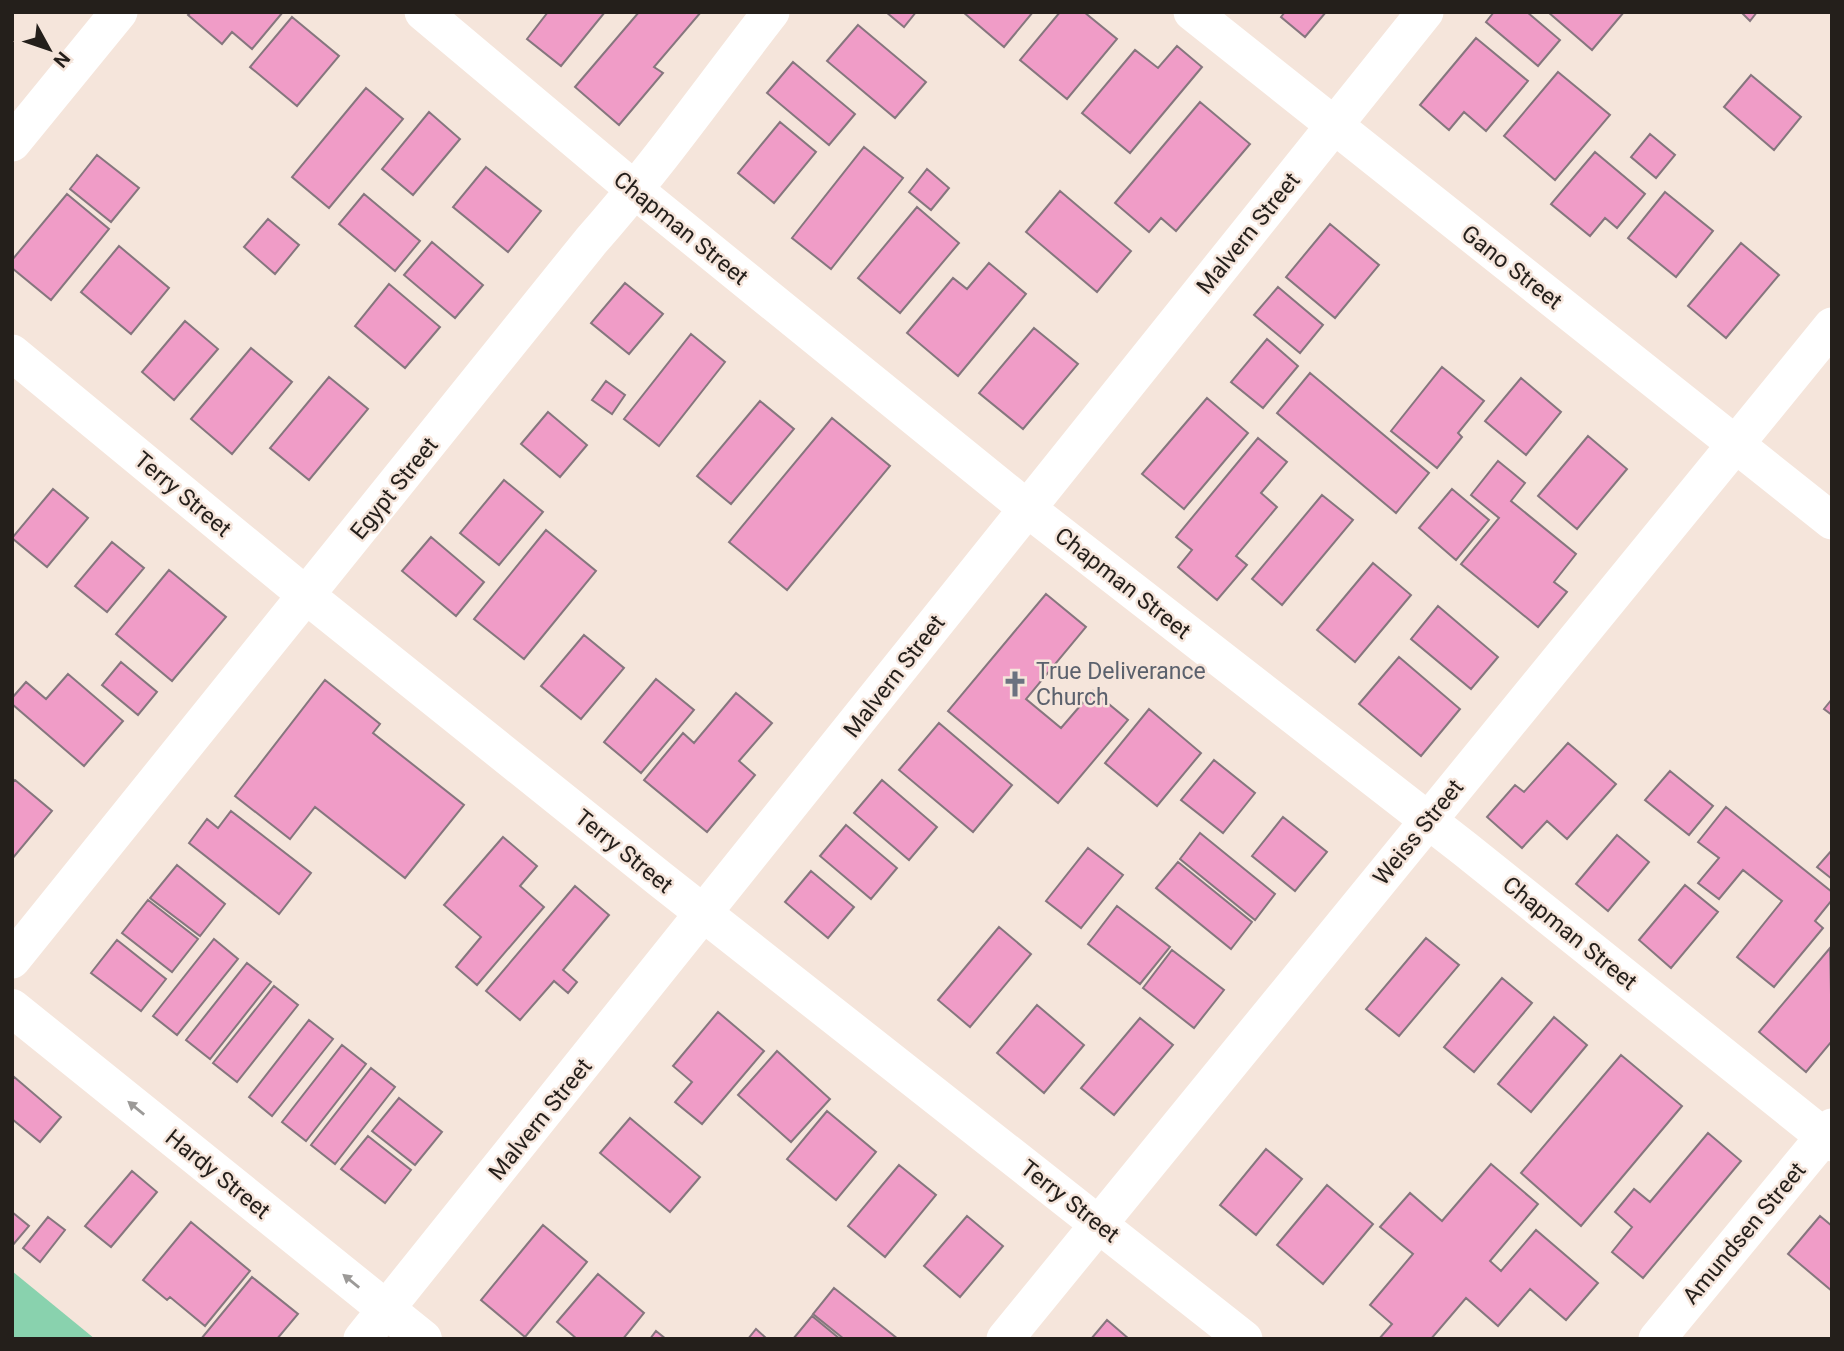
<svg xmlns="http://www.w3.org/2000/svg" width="1844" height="1351" font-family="Roboto,sans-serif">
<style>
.green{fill:#89d2ae}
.building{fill:#f09cc7;stroke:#86767e;stroke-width:2}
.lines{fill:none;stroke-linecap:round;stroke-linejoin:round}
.minor{stroke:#fff;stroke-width:37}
.secondary{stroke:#fff;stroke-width:38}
.oneway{fill:#9c9a98}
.labels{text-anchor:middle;stroke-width:5;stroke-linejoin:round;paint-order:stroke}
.street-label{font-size:23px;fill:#241f1b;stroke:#f5e5db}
.worship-label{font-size:23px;fill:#5b616d;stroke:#f5e5db;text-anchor:start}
</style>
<rect width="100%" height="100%" fill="#f5e5db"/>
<path class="green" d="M12,1271l83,68h-83z"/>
<path class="building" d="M191,12h92l-31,37 -20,-17 -10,12 -34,-29z
M548,12h57l-44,54 -34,-27z
M639,12h62l-47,55 9,6 -44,52 -44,-38z
M886,12h30l-12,15z
M963,12h70l-29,35z
M1060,12h24l33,27 -50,60 -47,-39z
M1285,12h41l-21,25 -24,-20z
M1494,12h33l33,28 -22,26 -52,-44z
M1548,12h76l-32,38z
M1741,12h16l-7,9z
M292,17l47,39 -42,50 -47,-39z
M858,25l68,57 -31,36 -68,-57z
M1476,38l52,43 -42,50 -22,-19 -15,18 -29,-25z
M1177,46l25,21 -72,86 -48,-40 53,-63 23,18z
M793,62l62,52 -26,31 -62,-52z
M1558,72l52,43 -55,65 -51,-44z
M1751,75l50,42 -27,33 -50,-43z
M366,88l37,31 -74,89 -37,-31z
M1200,102l50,42 -74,87 -15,-13 -12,14 -34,-29z
M429,112l31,27 -47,56 -31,-26z
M780,122l36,30 -42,51 -36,-30z
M1650,134l25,21 -19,23 -25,-21z
M864,147l39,31 -72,91 -39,-31z
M1595,152l50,42 -28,34 -12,-10 -15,18 -39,-32z
M97,155l42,33 -28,34 -41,-33z
M486,167l55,44 -33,41 -55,-45z
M927,169l22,19 -18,22 -22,-18z
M1060,191l71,60 -34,41 -71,-60z
M1665,192l48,39 -37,46 -48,-39z
M67,194l42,35 -58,71 -39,-32v-8z
M364,194l56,47 -25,30 -56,-47z
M917,207l42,36 -59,70 -42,-35z
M268,219l31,26 -24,29 -31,-27z
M1330,224l49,41 -44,53 -49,-41z
M432,242l51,43 -28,33 -51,-43z
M1741,243l38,32 -53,63 -38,-32z
M119,246l50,42 -38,46 -50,-42z
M989,263l37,31 -68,82 -51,-43 46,-55 14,11z
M625,283l38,31 -34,40 -38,-31z
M389,284l51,43 -35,41 -50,-42z
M1278,287l45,38 -23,28 -46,-38z
M185,321l33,28 -44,51 -32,-28z
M1034,328l44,36 -55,65 -44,-36z
M691,334l34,28 -66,84 -35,-27z
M1267,339l31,27 -35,42 -32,-26z
M251,348l41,34 -60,72 -41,-35z
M1442,367l42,34 -26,32 4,4 -25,31 -46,-37z
M1310,373l119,100 -33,40 -119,-100z
M329,377l39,32 -59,71 -39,-32z
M1521,378l40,34 -35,43 -41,-34z
M606,381l19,14 -13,19 -20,-14z
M1207,398l41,35 -64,76 -42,-35z
M760,401l34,28 -63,75 -34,-28z
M548,412l39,33 -27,32 -39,-33z
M832,418l58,48 -103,124 -58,-48z
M1588,436l39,33 -50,60 -39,-33z
M1258,438l29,24 -26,31 16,14 -41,49 11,9 -30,35 -39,-33 14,-17 -16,-13z
M1498,461l27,22 -14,18 65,53 -22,28 13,10 -29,35 -77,-63 38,-46 -28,-23z
M504,480l39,32 -44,53 -39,-32z
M53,489l35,29 -41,49 -35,-29z
M1452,489l37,31 -33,40 -37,-32z
M1322,495l31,25 -71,85 -30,-26z
M546,530l50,41 -72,88 -50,-40z
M431,537l53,45 -28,34 -54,-45z
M112,542l32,26 -37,44 -32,-26z
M1373,563l38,32 -56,67 -38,-32z
M169,570l57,47 -54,64 -56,-47z
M1046,594l40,33 -60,72 35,29 32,-37 35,29 -70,83 -110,-92z
M1438,606l60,51 -27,32 -60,-50z
M584,635l40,33 -43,51 -40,-33z
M1399,657l61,52 -39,47 -62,-52z
M121,662l36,30 -19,23 -36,-30z
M68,674l55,47 -39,45 -72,-62v-6l14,-16 20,17z
M656,679l38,31 -53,63 -37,-31z
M325,680l55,44 -7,9 91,72 -59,73 -90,-71 -25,32 -55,-43z
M736,693l36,30 -33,38 16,14 -48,57 -63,-52 39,-47 11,10z
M1832,699v16l-8,-6z
M1149,709l52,44 -44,53 -52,-43z
M939,723l73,62 -39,47 -74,-62z
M1568,743l48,41 -49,55 -20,-18 -25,27 -35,-31 28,-32 9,7z
M1214,760l41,33 -32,40 -42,-33z
M1670,771l43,35 -24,29 -44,-35z
M15,780l37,31 -40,48v-76z
M882,780l55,47 -28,33 -55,-47z
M1726,807l106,85v8l-17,21 8,7 -49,59 -37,-30 45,-56 -39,-31 -24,29 -21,-16 21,-25 -21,-16z
M231,811l80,62 -32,41 -90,-71 18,-24 11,9z
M1283,817l44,35 -32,39 -43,-35z
M846,825l51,43 -26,31 -51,-43z
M1200,833l75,61 -20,26 -75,-61z
M1617,835l32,27 -41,49 -32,-27z
M503,837l34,29 -17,20 24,21 -67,78 -21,-18 25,-30 -37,-32z
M1088,848l35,27 -42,53 -35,-27z
M1832,850v29l-15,-12z
M1178,862l74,60 -21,27 -75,-61z
M177,865l48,39 -25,32 -50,-38z
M811,871l43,36 -26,31 -43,-36z
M1685,885l33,27 -47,56 -32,-28z
M575,886l34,29 -46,55 14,12 -9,11 -14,-12 -34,39 -34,-29z
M148,900l50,39 -26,33 -50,-39z
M1117,906l53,41 -30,37 -52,-40z
M999,927l32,27 -61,73 -32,-27z
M1426,938l33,27 -60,71 -33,-27z
M214,939l24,20 -61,76 -24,-19z
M117,940l49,39 -25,32 -50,-38z
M1830,948l2,93 -26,31 -47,-40z
M1172,950l52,40 -30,38 -51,-40z
M247,963l24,19 -61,77 -24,-19z
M1502,978l30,25 -58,69 -30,-25z
M274,986l24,19 -61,77 -24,-19z
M1037,1005l47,40 -40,48 -47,-40z
M718,1012l46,39 -62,73 -27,-22 17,-20 -19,-16z
M1554,1017l33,28 -56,67 -33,-28z
M1140,1018l33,27 -59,70 -33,-27z
M309,1020l24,19 -61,77 -23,-19z
M342,1045l24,19 -60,77 -24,-19z
M777,1051l53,48 -39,43 -53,-47z
M1621,1055l61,51 -101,120 -60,-53z
M371,1068l24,19 -60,77 -24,-19z
M13,1076l48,41 -21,25 -28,-23z
M399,1098l43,34 -27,33 -43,-34z
M827,1111l49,41 -40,48 -49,-41z
M630,1118l70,59 -30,35 -70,-59z
M1708,1133l33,28 -98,117 -31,-26 20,-25 -17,-15 19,-23 16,13z
M368,1136l43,34 -26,33 -44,-34z
M1266,1149l36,30 -46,56 -36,-30z
M1491,1164l47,40 -48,57 11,10 35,-41 62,53 -32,37 -36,-31 -32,37 -32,-28 -35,41h-52l13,-15 -22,-19 43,-51 -33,-27 30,-34 32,28z
M899,1165l37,30 -51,62 -37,-31z
M132,1171l25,21 -46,55 -26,-21z
M1327,1185l46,39 -50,60 -46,-39z
M12,1212l17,14 -17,20z
M967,1216l36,30 -43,51 -36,-31z
M1820,1216l12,10v65l-44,-37z
M48,1217l17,13 -25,32 -17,-14z
M191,1222l59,49 -45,55 -35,-29 -3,3 -24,-20z
M543,1225l44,37 -62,75 -44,-37z
M598,1274l46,39 -21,26h-46l-20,-17z
M252,1277l46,37 -21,25h-76z
M834,1288l64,51h-54l-31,-25z
M812,1316l28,23h-47z
M1107,1320l22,19h-38z
M756,1329l11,10h-19z
M656,1331l10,8h-16z"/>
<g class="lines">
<path class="minor" d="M423,12l213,179 393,319 436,339 367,294
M1192,12l640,509
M12,143l107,-131
M12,353l295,243 353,283 584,460
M12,960l579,-719c64,-72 120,-152 180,-229
M362,1339l1063,-1327
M1005,1339l827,-1013
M1657,1339l175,-212"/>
<path class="secondary" d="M12,1008l411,331"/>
</g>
<defs><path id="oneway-solid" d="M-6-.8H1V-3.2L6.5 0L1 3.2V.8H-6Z" transform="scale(1.75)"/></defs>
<g class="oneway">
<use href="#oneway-solid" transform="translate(136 1108) rotate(-141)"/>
<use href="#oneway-solid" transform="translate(351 1281) rotate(-141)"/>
</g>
<defs>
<g id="church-bare" transform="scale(2.1)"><path d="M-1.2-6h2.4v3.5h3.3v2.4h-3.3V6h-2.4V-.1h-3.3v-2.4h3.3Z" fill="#6b7280" stroke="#f5e5db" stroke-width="2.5" paint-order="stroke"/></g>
</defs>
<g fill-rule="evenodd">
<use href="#church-bare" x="1015" y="684"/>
</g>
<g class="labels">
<g class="street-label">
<text transform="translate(681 228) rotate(39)" y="8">Chapman Street</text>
<text transform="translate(1248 233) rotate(-51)" y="8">Malvern Street</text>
<text transform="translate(1512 267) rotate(38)" y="8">Gano Street</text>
<text transform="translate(394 488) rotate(-51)" y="8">Egypt Street</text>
<text transform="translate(183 494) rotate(40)" y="8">Terry Street</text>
<text transform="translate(1123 583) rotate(38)" y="8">Chapman Street</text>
<text transform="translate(894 676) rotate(-52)" y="8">Malvern Street</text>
<text transform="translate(1418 832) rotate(-51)" y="8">Weiss Street</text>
<text transform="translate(624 851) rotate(39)" y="8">Terry Street</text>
<text transform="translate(1570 933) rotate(39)" y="8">Chapman Street</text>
<text transform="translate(540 1119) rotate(-51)" y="8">Malvern Street</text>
<text transform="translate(218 1174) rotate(39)" y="8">Hardy Street</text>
<text transform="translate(1070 1201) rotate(38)" y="8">Terry Street</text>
<text transform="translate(1744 1233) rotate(-50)" y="8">Amundsen Street</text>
</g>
<g class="worship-label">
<text x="1036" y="679">True Deliverance<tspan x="1036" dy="26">Church</tspan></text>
</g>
</g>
<rect width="1844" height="1351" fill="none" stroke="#241f1b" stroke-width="28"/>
<g transform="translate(49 49) rotate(130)" stroke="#f5e5db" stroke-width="5" paint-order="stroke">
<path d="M0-5L12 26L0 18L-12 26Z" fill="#241f1b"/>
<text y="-10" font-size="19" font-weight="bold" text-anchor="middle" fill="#241f1b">N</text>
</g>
</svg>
